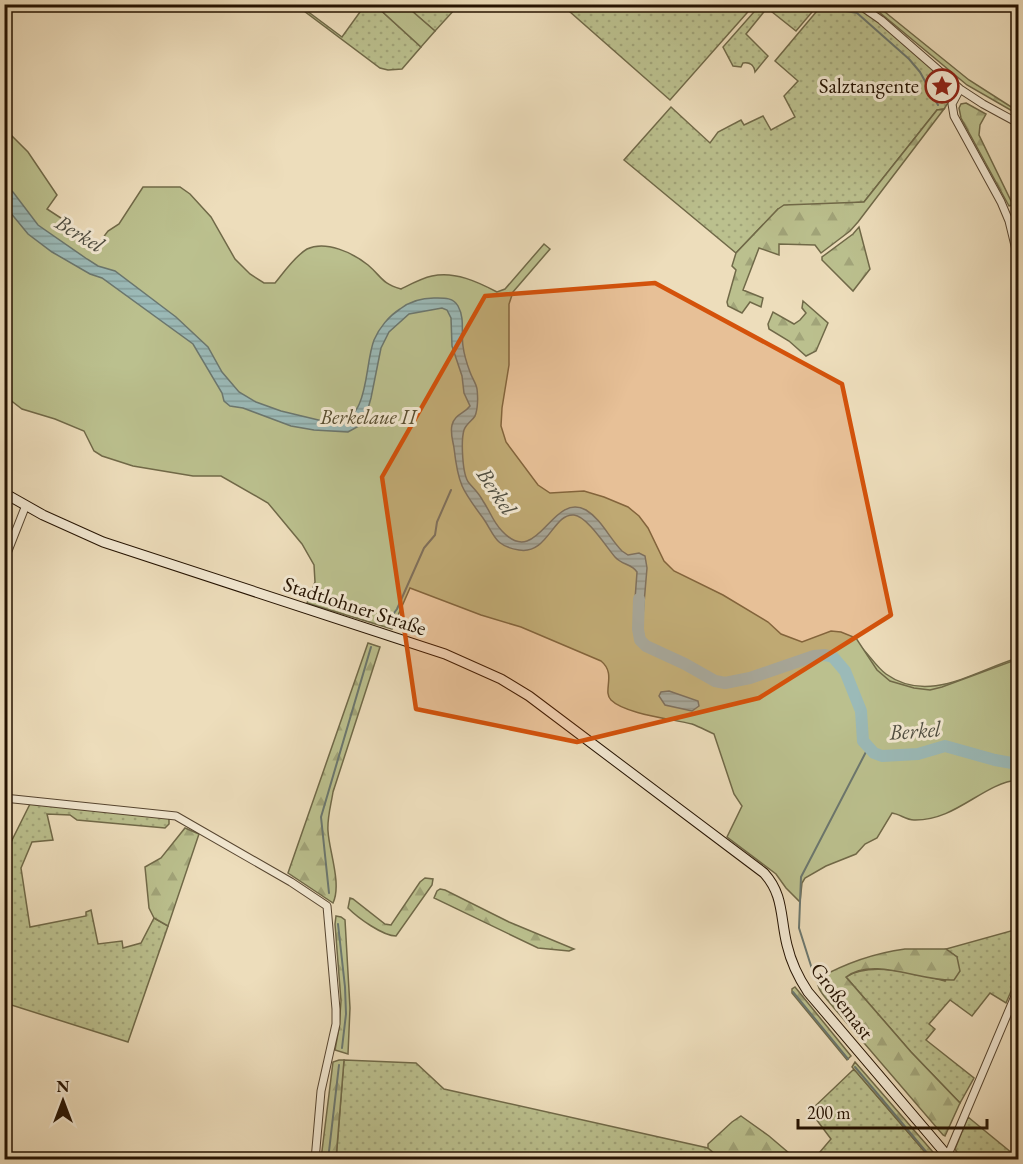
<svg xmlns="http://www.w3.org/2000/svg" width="1023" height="1164" font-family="'EB Garamond',serif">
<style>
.grass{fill:url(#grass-dots);stroke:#706948;stroke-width:1.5}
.forest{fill:url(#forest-firs);stroke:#706948;stroke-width:1.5}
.green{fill:#bbc08e;stroke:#706948;stroke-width:1.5}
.water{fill:url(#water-rules);stroke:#6b776f;stroke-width:1.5}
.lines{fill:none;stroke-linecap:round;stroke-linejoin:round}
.stream{stroke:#6b776f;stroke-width:2}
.river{stroke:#9bbab8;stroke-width:12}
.street-casing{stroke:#564530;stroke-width:9}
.secondary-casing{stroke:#241201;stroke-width:11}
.primary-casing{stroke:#241201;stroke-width:13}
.street{stroke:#f3e9d3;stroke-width:7}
.secondary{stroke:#f3e9d3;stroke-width:9}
.primary{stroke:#e6be7e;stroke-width:10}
.marked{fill:#d4520b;fill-opacity:0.2;stroke:#d4520b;stroke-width:4.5;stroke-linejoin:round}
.labels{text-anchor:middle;stroke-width:6;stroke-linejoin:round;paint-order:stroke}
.poi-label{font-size:21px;fill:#241201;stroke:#f3e9d3;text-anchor:end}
.park-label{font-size:21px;font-style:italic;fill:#594f32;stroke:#f3e9d3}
.street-label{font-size:21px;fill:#241201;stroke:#f3e9d3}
.water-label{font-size:22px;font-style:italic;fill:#4e4d41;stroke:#f3e9d3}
</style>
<defs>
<pattern id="grass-dots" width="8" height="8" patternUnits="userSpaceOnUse" patternTransform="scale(1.5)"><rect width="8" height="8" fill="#bbc08e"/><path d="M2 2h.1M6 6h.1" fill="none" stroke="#a1a479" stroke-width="1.8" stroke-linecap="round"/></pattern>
<pattern id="forest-firs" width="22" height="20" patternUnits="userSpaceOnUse" patternTransform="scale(1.5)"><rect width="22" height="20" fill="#bbc08e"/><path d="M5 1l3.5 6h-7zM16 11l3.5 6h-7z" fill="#a1a479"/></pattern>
<pattern id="water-rules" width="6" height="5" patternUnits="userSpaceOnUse" patternTransform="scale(1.5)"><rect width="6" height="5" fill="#9bbab8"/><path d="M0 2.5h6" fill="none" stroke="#859f9c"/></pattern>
</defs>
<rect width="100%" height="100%" fill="#edddbb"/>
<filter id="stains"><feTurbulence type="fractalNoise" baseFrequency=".00333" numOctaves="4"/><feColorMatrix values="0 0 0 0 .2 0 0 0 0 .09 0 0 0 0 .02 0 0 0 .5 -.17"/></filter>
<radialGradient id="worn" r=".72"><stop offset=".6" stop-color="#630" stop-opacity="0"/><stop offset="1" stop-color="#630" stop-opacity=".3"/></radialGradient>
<path class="grass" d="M561,4h193v1l-84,95z
M761,4l57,1 -22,26 -29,-23 -21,26 22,22 -13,16c-1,-7 -5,-10 -12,-9l-2,4 -8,-1 -10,-19z
M296,5h3l43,32 23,-32h10l46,42 -19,22 -14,1 -8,-2z
M405,5h49l2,3 -21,23z
M822,5h31l14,6 87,77 -1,7 -9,14 -7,1 -73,92 -86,7 -42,44 -112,-93 47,-53 39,36 8,-11 23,-12 3,5 19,-9 8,14 24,-13 -11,-21 14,-15 -23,-20z
M30,804l139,14v6l-4,4 -88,-8 -7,-5 -23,-1 6,26 -21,2 -11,26 9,59 56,-11v-4l5,-2 7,34 24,-3 1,7 18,-5 13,-25 14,8 -40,116 -123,-39v-152l4,-5z
M1018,929v46l-12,28 -16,-10 -18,23 -22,-16 -21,24 6,5 -9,11 48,38 -14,25 -49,-51 -65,-75c24,-16 72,-3 99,4l12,-24 -11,-8z
M344,1060l72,3 28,26 264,59 13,11 -385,1z
M854,1069l77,90h-117l17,-20 -21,-28z
M968,1117l50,41v1h-57l-6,-10z"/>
<path class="forest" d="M875,4l94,76 47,30 -2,2 -47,-27 -94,-78z
M966,103l20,11 -6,11 -1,10 34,70 -4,1 -48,-88 -2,-10 2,-4z
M944,109l-86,113 -8,9 -29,22 -6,-8 -36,-1v11l-20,-7 -16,42 20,8 -2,9 -11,-5 -8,11 -14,-7 -1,-4 9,-32 -4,-4 4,-13 42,-44 6,-4 80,-3 73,-92z
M859,227l11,42 -17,22 -31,-31v-3l31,-23z
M803,301l25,22 -12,28 -10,5 -17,-15 -20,-12 -1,-5 5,-12 21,12 6,-4 6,-7 -4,-5z
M854,641c13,9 20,24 32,33 43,31 90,-4 132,-16v13l-81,27 -58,-20z
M368,643l12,4 -47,145c-2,13 -6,26 -5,39 1,20 14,53 5,72l-45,-30z
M185,828l14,6 -31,92 -14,-8 -5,-10 -4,-41 16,-9z
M425,878l8,1 -1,6 -36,51c-13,0 -38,-18 -48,-28l2,-10 3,1 32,25 6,1 29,-43z
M440,889l5,1 64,32 65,27 -5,2 -31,-3 -104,-50 3,-7z
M336,916l5,1 4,3 5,88 -2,46 -13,-4 4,-22 2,-27 -6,-77z
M905,949h41l11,8 3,14 -6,9c-32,2 -80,-24 -108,-3l65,75 49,51 -15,33 -2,-1 -109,-127c-7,-9 -17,-17 -17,-29 27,-15 58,-26 88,-30z
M795,987l56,69 -4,4 -55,-67v-4z
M339,1060h5l-8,99h-15l12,-97z
M855,1062l84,97h-8l-79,-92z
M741,1116l28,20 27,23h-75l-13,-11v-4l24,-22z"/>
<path class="green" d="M375,5h30l30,26 -14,16z
M4,128l24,24 29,43 -10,14 52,34 9,-12 11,-7 24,-37h37l10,7 21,23 24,42 15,15 14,9h11c9,-11 20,-27 32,-34 19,-9 46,4 61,16 14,12 13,18 33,24 10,-5 21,-11 31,-13 23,-5 46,6 65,16l8,-3 39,-45 6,5 -37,43 -4,12v61l-7,43 -1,18 5,16 32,43 12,8 34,-2 20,6 24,10 11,9 9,12 16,33 10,10 49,24 45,27 13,12 21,8 29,-11 10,1 15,6 21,32 13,11 24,7 16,2 12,-3 76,-28v121c-35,3 -62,41 -104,40 -8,0 -14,-6 -22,-7l-15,25 -12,6 -9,10 -30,12 -21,12 -3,5 -2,19 -14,-14 -10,-14 -49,-37 15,-31 -8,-12 -20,-60c-7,-3 -14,-7 -22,-10 -20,-5 -67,-10 -81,-24 -9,-9 6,-26 -10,-39l-80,-34 -40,-12 -71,-27 -18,41 -85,-26 8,-21 -1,-17 -12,-21 -34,-41 -47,-27h-28l-60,-10 -31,-10 -8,-5 -10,-20 -29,-12 -33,-10 -17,-13z"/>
<path class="water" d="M5,185l8,7 25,33 49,34 11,7 17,5 61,46 32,30 14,25 17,20 17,10 25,9 54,13c35,-5 29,-58 39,-84 5,-12 15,-24 26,-31 9,-7 22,-11 34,-11 9,0 19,-1 24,8 7,12 3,27 5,40 1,8 4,18 7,26 2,6 6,11 7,17 1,7 1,20 -2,27 -3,5 -9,8 -11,14 -3,10 -2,45 5,53 5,6 10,10 14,18 7,10 10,21 19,30 36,39 49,-40 84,-21 15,9 24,29 36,41l6,4 11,-2 6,3 2,12 -4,47 -9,-2 3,-41c-5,-8 -15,-7 -22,-15 -8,-9 -28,-41 -41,-42 -21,-2 -26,40 -55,35 -25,-4 -24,-15 -36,-32 -21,-28 -25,-34 -29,-70 -1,-7 -4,-15 -2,-23 3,-11 12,-11 18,-19l-6,-13 -2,-17 -10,-30 -1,-28 -4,-8 -5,-2 -33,6 -20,18 -8,16 -10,50 -4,14 -8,14 -11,6 -34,-2 -23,-4 -48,-18 -13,-2 -6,-5 -2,-8 -29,-49 -91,-66 -12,-4 -38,-22 -24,-18 -23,-28z
M669,691l29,10 1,5 -7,5 -27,-6 -6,-9 2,-4z"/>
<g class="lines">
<path class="stream" d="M808,4l3,1
M824,7l33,6 52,46 11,13 18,33
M389,620l8,-11 27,-61 11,-13 2,-13 14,-32
M329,893l-8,-76 50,-170
M338,924l7,63 1,27 -4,34
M812,969l-13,-41 2,-51 67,-129
M793,992l55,67
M855,1067l78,93
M328,1160l11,-95"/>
<path class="river" d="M639,599l-1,30 2,11 6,6 39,18 30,17 10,2 25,-5 64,-22 11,-1 8,2 12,14 16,40 2,30 11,12 8,3 36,-2 27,-8 50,14 23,4"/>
<g class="street-casing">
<path id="street" d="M858,4l23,16 79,69 23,15 35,19
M960,89l-8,15 2,12 47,86 8,19 9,37
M4,561l22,-56
M4,798l172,18 115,66 36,24 9,103v15l-15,67 -6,69
M947,1157l71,-168"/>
</g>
<g class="secondary-casing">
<path id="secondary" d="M4,493l39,22 60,27 342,112 56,25 28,17 235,177c20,22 16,44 23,72 4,17 11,32 21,47l143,168"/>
</g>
<g class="primary-casing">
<path id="primary" d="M4,8l4,-4"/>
</g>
<use href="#street" class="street"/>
<use href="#secondary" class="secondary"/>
<use href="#primary" class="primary"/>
</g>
<path class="marked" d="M655,283l187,101 49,231 -132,83 -182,44 -161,-33 -34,-232 103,-181z"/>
<defs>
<g id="sight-ring" transform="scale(1.725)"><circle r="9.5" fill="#f3e9d3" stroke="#8f2418" stroke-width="1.5"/><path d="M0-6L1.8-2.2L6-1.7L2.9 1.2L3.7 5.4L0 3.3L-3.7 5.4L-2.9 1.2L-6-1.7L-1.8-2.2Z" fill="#8f2418"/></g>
</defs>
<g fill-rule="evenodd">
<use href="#sight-ring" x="942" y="86"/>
</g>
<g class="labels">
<g class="poi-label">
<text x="919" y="93">Salztangente</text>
</g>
<g class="park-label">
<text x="368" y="424">Berkelaue II</text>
</g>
<g class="street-label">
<text transform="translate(355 606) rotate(18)" y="7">Stadtlohner Straße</text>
<text transform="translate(842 1001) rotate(53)" y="7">Großemast</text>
</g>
<g class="water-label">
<text transform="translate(80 233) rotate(31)" y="8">Berkel</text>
<text transform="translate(497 491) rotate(56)" y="8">Berkel</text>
<text transform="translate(915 730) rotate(-4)" y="8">Berkel</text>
</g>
</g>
<rect width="1023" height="1164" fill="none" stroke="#edddbb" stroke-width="24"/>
<rect x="6" y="6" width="1011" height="1152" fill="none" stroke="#241201" stroke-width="3"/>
<rect x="12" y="12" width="999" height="1140" fill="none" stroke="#241201" stroke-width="1.5"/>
<g transform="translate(63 1101)" stroke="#f3e9d3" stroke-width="4.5" paint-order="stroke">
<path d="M0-4.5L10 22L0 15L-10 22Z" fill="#241201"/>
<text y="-9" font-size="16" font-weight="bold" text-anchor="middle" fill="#241201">N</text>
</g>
<path d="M798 1119v9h189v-9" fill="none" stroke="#241201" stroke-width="3"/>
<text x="807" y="1119" font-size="18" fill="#241201" stroke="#f3e9d3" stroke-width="4.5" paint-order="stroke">200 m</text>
<rect width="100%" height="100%" filter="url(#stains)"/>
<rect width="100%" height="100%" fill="url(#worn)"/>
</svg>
